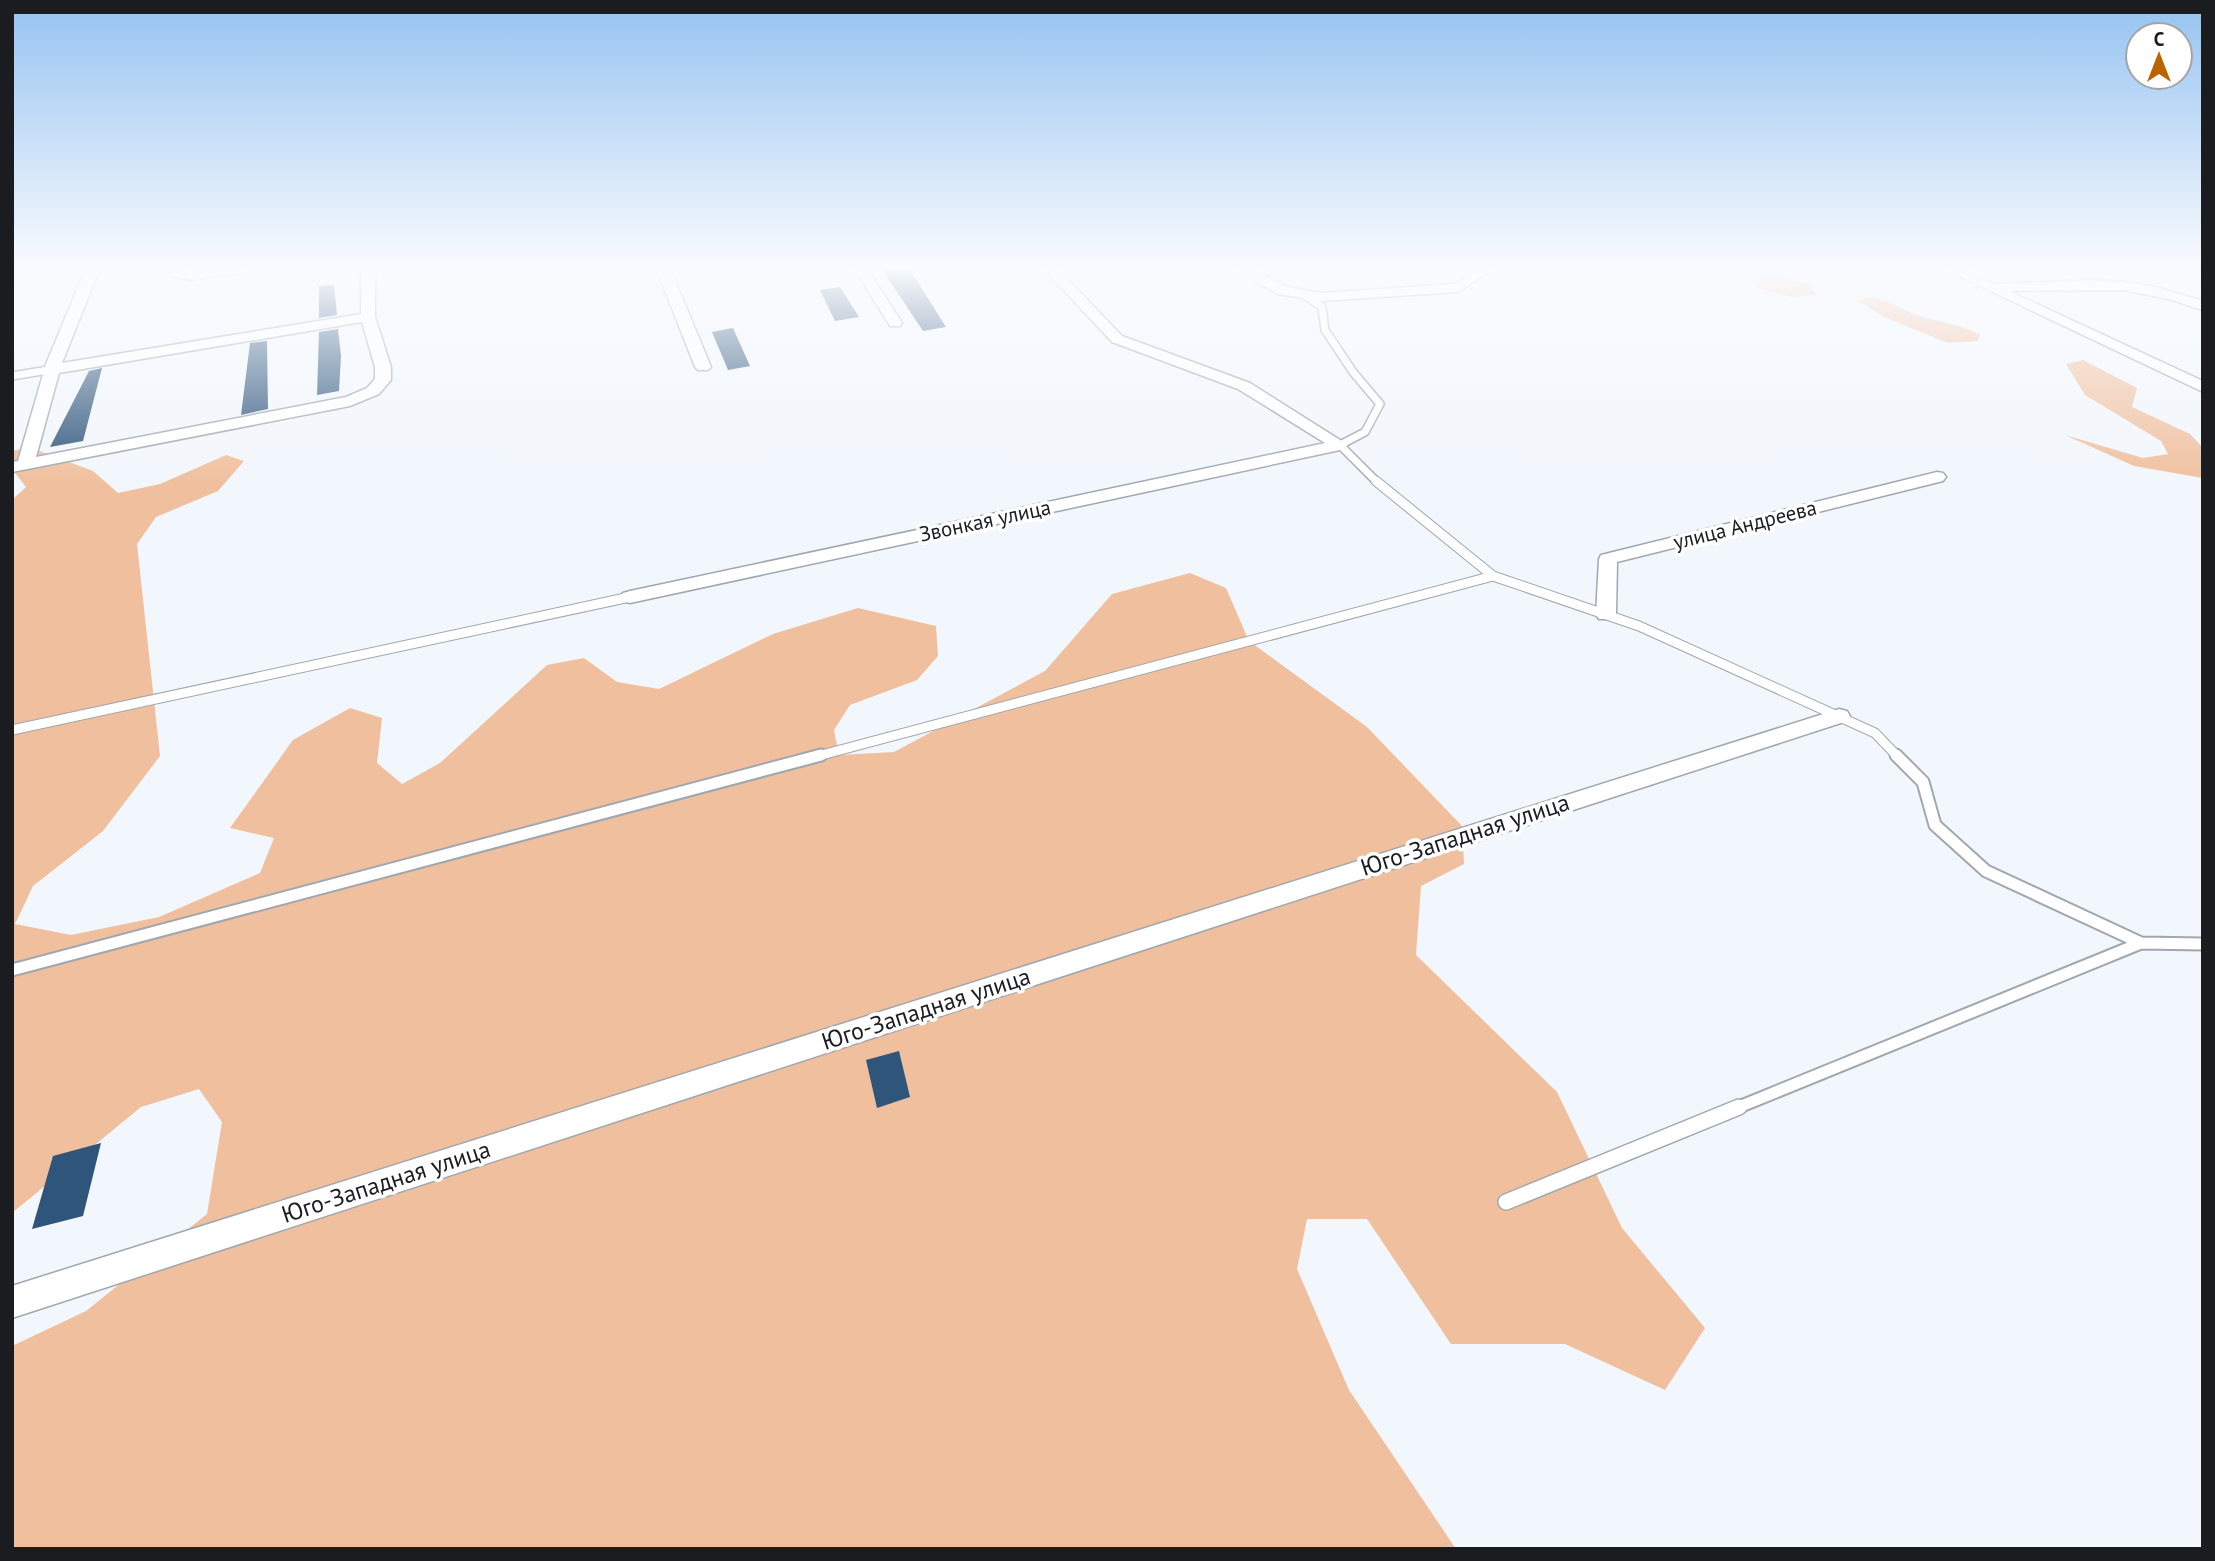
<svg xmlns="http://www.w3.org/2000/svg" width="2215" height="1561" font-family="'PT Sans',sans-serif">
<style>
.green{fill:#f0bf9d}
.building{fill:#2f557b}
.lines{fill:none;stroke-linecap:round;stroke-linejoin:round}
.lane-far3-casing{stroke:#a0a7ae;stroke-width:10}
.lane-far2-casing{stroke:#a0a7ae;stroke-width:11}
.lane-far1-casing{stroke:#a0a7ae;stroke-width:15}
.lane-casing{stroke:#a0a7ae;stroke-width:18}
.street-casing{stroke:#a0a7ae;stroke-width:3}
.lane-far3{stroke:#fff;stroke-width:7}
.lane-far2{stroke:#fff;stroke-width:9}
.lane-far1{stroke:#fff;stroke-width:11}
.lane{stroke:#fff;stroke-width:15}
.street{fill:#fff;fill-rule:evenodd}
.labels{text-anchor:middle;stroke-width:7;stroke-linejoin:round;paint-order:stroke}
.far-street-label{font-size:21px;fill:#1a1c1f;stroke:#fff}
.street-label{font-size:24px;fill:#1a1c1f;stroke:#fff}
</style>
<rect width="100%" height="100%" fill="#f2f7fd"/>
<path class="green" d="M1772,275l38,9 6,11 -24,2 -35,-9 -3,-8z
M1867,297c26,2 32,13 53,19 21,6 40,9 60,18l-2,7 -30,2 -62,-25 -28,-17z
M2083,360l54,28 -5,19 58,27 13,14v30l-69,-12 -69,-31 78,23 25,-4 -7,-13 -76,-46 -19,-31z
M29,447l64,24 25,22 42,-9 66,-29 18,6 -26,30 -62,26 -19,27 23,212 -57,75 -70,55 -18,38 56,11 88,-18 101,-44 14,-35 -44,-10 63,-88 57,-32 32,10 -5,45 25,21 38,-21 107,-98 37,-7 33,24 42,7 114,-55 85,-26 78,18 2,30 -21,24 -67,25 -16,25 5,25 55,-3 151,-81 67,-77 78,-21 36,15 23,53 118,86 95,99 2,38 -43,22 -5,69 141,137 65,136 83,100 -40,62 -100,-46h-114l-84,-125h-60l-10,50 52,121 107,159h-1444v-203l74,-35 121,-97 15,-92 -23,-33 -58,18 -129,106v-713l14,-13 -14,-18v-18z"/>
<path class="building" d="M881,268h28l37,59 -23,4z
M334,285l3,30 -18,3v-32z
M840,287l19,30 -24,4 -15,-31z
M733,328l17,38 -22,4 -16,-38z
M338,329l3,27 -2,35 -22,4 2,-63z
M267,341l1,68 -27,6 9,-72z
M102,368l-19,73 -33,6 39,-76z
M899,1051l11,46 -33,11 -11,-48z
M101,1143l-18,73 -51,13 21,-73z"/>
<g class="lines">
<g class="lane-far3-casing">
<path id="lane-far3" d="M1303,294l19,13 3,23 28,42 27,32 -15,28 -25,13 38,38
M12,376l42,-7"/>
</g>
<g class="lane-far2-casing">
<path id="lane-far2" d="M1376,481l117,95 146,50 236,107 23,24
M12,730l618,-133
M814,757l679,-181"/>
</g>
<g class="lane-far1-casing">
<path id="lane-far1" d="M1896,755l27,27 12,43 51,46 155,72 62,1
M12,970l809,-215
M1734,1109l407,-166"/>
</g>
<g class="lane-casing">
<path id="lane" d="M1506,1202l233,-95"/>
</g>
<g class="street-casing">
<path id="street" d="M86,268h14l-38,95 299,-49v-46h14v49l16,50v13l-12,14 -29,12 -338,66v-10l6,-1 28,-97zM362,322l13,45v12l-8,9 -21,9 -310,60 23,-84z
M171,268h14l5,4 23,-4h37l-6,4 -54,8 -17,-4z
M656,268h14l41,99 -3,3h-10l-3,-3z
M854,268h13l35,55 -2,3h-10z
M1043,268h14l65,68 128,47 98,62 -8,5 -710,153 -7,-2 -3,-4 3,-4 7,-2 695,-148 -87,-54 -126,-47z
M1232,268h17l38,19 34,6 134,-9 24,-16h16l-37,24 -137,9 -43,-7z
M1942,268h18l33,16 98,-4 33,2 32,5 47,14v9l-35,-11 -44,-9 -115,1 194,90v11z
M1937,472l6,1 3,4 -3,4 -326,81 -1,53 -3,4h-14l-3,-4 3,-56 2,-4z
M1839,709l8,2 3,5 -3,5 -1835,597v-32z"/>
</g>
<use href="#lane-far3" class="lane-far3"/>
<use href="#lane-far2" class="lane-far2"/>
<use href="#lane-far1" class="lane-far1"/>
<use href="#lane" class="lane"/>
<use href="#street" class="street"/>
</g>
<linearGradient id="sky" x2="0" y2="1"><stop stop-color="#95c3f1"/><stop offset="0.55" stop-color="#f9fbfe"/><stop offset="1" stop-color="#f9fbfe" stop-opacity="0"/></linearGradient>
<rect width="2215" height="487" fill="url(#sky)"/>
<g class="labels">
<g class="far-street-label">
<text transform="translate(985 521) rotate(-12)" y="7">Звонкая улица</text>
<text transform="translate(1745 525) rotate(-14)" y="7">улица Андреева</text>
</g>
<g class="street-label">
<text transform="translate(1465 835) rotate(-18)" y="8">Юго-Западная улица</text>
<text transform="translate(926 1009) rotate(-18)" y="8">Юго-Западная улица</text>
<text transform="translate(386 1182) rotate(-18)" y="8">Юго-Западная улица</text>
</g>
</g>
<rect width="2215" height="1561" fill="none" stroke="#1a1c1f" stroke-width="28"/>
<g transform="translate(2159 56)"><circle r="33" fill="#ffffff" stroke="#a3a4a5" stroke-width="2"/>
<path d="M0-5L12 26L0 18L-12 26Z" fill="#bc6301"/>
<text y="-10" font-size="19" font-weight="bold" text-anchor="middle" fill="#1a1c1f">С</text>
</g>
</svg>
